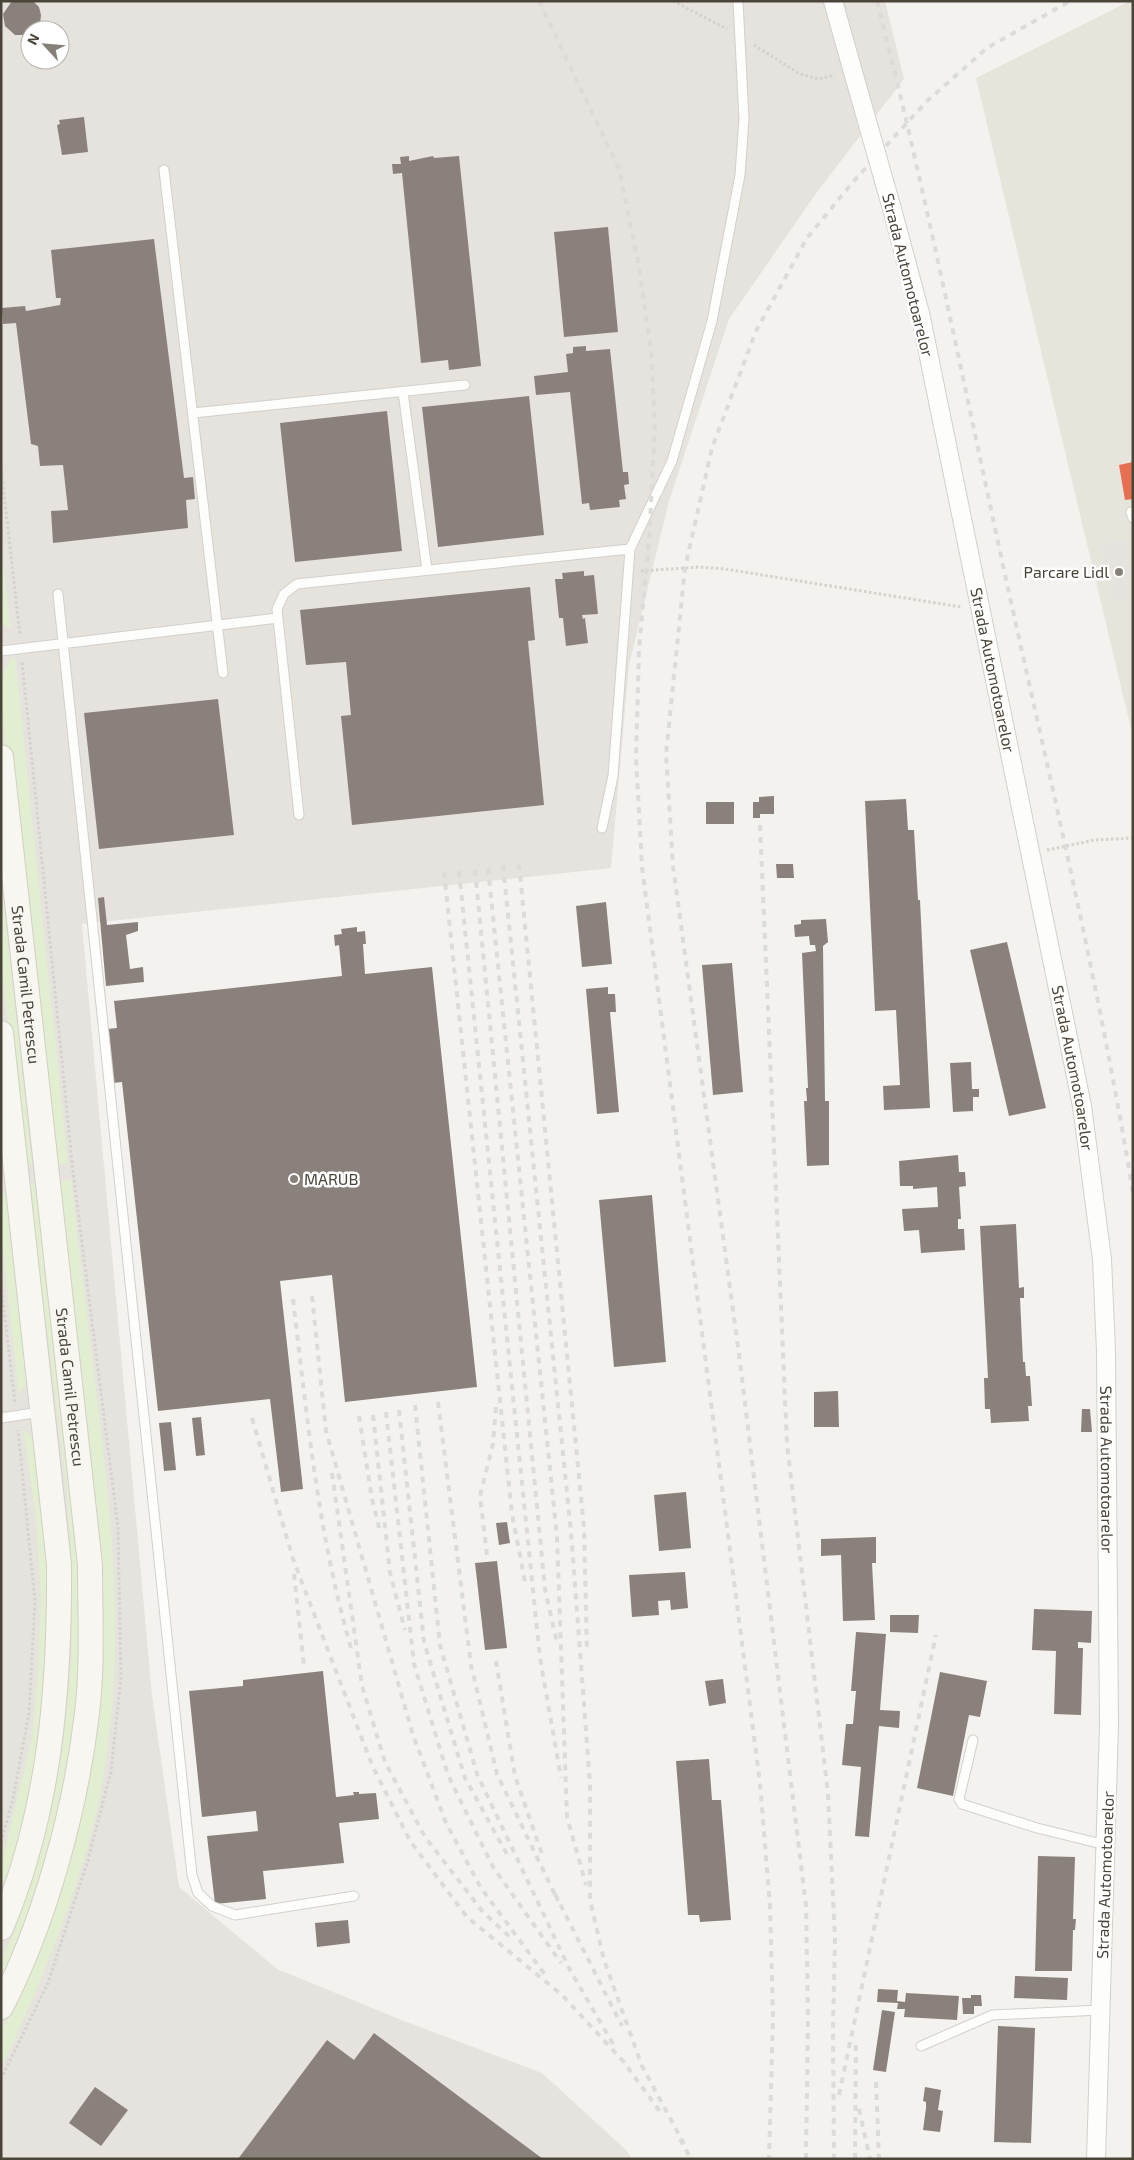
<svg xmlns="http://www.w3.org/2000/svg" width="1134" height="2160" font-family="'Exo 2',sans-serif">
<style>
.residential{fill:#e7e4dc}
.industrial{fill:#e6e2de;fill-rule:evenodd}
.green{fill:#e1eecf}
.parking{fill:#e6e3df}
.shops{fill:#e76f51}
.industry{fill:#8a817c}
.lines{fill:none;stroke-linecap:round;stroke-linejoin:round}
.lane-casing{stroke:#d2d0cb;stroke-width:11}
.street-casing{stroke:#d2d0cb;stroke-width:20}
.secondary-casing{stroke:#d3cfc5;stroke-width:26}
.path{stroke:#d3d2cc;stroke-width:3;stroke-dasharray:2.5 2.5;stroke-linecap:butt}
.lane{stroke:#fdfdfc;stroke-width:9}
.street{stroke:#fdfdfc;stroke-width:18}
.secondary{stroke:#f7f6f1;stroke-width:24}
.rail{stroke:#dbdbda;stroke-width:4;stroke-dasharray:6 6;stroke-linecap:butt}
.street-bridge-casing{stroke:#d2d0cb;stroke-width:20;stroke-linecap:butt}
.street-bridge{stroke:#fdfdfc;stroke-width:18}
.poi-dot{fill:#868178;stroke:#fff;stroke-width:2}
.labels{text-anchor:middle;stroke-width:5;stroke-linejoin:round;paint-order:stroke}
.street-label{font-size:16px;fill:#4b4439;stroke:#fff}
.poi-label{font-size:16px;fill:#4b4439;stroke:#fff;text-anchor:end}
</style>
<rect width="100%" height="100%" fill="#f4f2ee"/>
<path class="residential" d="M1130,1h3v736l-157,-659z"/>
<path class="industrial" d="M1,1h884l19,78 -87,113 -88,127 -60,182 -40,164 -18,203 -529,56 70,771 27,192 98,82 127,52 138,52 84,77 6,9h-631zM30,30h30v30h-30z"/>
<path class="green" d="M1,546l10,82 -10,-4z
M15,656l53,507 -15,2 -52,-461c0,-21 -1,-34 14,-48z
M1,872l31,293 -9,2 -22,-205z
M71,1180c9,76 18,151 27,227 15,120 26,240 7,360 -16,104 -60,207 -104,302v-37l26,-54 33,-88 39,-340 -3,-48 -41,-320z
M38,1183c9,82 19,163 28,245 9,76 18,152 15,229 -5,114 -36,225 -80,330v-25l16,-37 34,-113 12,-66 9,-91 -1,-103 -5,-68 -37,-300z
M7,1193l22,172 -3,19 -7,11 -18,-159v-42z
M23,1429l7,5 7,12 12,141 -8,152 -11,58 -29,100v-32l31,-126 6,-66 3,-74 -5,-82z"/>
<path class="parking" d="M722,185l-27,136 11,3 -16,56 -26,-4 -22,-175z
M1133,537v86l-4,-25 -18,1 -11,-54z"/>
<path class="shops" d="M1133,462v37l-8,1 -6,-35z"/>
<path class="industry" d="M12,1h21l6,6 2,8 -1,9 -4,6h-6v5h-15l-10,-9 -2,-12z
M84,117l4,35 -26,3 -5,-30 3,-1 -1,-4z
M409,156v5l24,-5 1,2 25,-2 22,210 -32,4 -1,-10 -27,3 -19,-190 -9,1 -1,-10h9l-1,-7z
M608,227l10,105 -54,5 -10,-105z
M154,239l30,239 9,-1 2,22 -9,1 2,28 -135,15 -2,-32 17,-1 -5,-45 -23,1 -2,-20 -7,-2 -15,-121 -13,1 -1,-16 23,-2 1,5 34,-6 1,-7h-5l-5,-48z
M586,346v5l24,-2 13,123h5l1,12 -5,1 2,14 -7,1 1,7 -30,3 -1,-7 -7,1 -12,-112 -34,3 -2,-19 34,-4 -2,-18 7,-1v-6z
M529,396l15,139 -106,12 -16,-140z
M387,411l15,140 -107,11 -15,-139z
M584,571v5l10,-1 4,39 -16,1 1,4 2,-1 3,25 -22,3 -3,-28h-4l-4,-39h8l-1,-6z
M530,587l5,53 -7,1 16,164 -192,20 -11,-109 10,-1 -5,-53 -40,3 -6,-55z
M218,699l16,136 -135,14 -15,-136z
M774,796v18h-14v4h-7v-16h6v-5z
M906,799l2,31h6l4,70h2l10,208 -46,2 -1,-24 17,-1 -4,-75 -21,1 -10,-210z
M706,802h28v22h-28z
M776,864h17l1,14h-17z
M104,897l3,28 31,-3v9l-12,4 4,34 13,-2 1,15 -38,4 -8,-88z
M606,902l6,62 -30,3 -6,-61z
M826,919l2,23 -5,4 2,155h4v64l-22,1 -3,-65h3l-1,-13h2l-6,-135 14,-2 -1,-6h-5l-1,-9 -14,1 -1,-12 7,-1v-4z
M357,927v5l8,-1 1,13h-3l2,30 67,-7 45,420 -132,15 -13,-127 -52,6 23,208 -22,3 -11,-93 -112,12 -36,-329 -9,1 -6,-54 10,-1 -3,-27 228,-25 -3,-31 -4,1 -1,-11 8,-1 -1,-5z
M1007,942l39,166 -37,8 -39,-166z
M732,963l11,129 -30,3 -11,-130z
M608,987v7h7l1,18h-6l9,100 -22,2 -11,-125z
M971,1062l1,27h7v8h-6v14l-20,1 -3,-49z
M958,1155l1,17h6l1,14 -7,1 2,32h-3v10h6l1,21 -44,3 -2,-23 -15,1 -2,-22 36,-2 -1,-20 -24,2v-3h-13l-1,-25z
M652,1195l14,167 -52,5 -15,-167z
M1016,1224l3,64 5,-1v11h-4l3,64h2l1,14h4l2,30h-4l1,15 -38,2 -1,-14h-5l-1,-31h4l-8,-152z
M838,1391l1,36h-25v-35z
M1082,1409h8l2,23h-11z
M201,1417l4,38 -9,1 -4,-38z
M171,1422l5,48 -12,1 -5,-48z
M686,1492l5,56 -32,3 -5,-56z
M507,1522l3,21 -11,2 -3,-22z
M876,1537v26h-4l3,57 -32,1 -2,-66 -20,1v-17z
M497,1561l10,87 -22,2 -10,-87z
M685,1572l3,36 -17,2 -1,-10 -12,1 1,14 -27,2 -3,-42z
M1034,1609l58,2 -1,32 -13,-1v6h5l-2,67 -27,-1 2,-63 -24,-1z
M890,1615h29l-1,18 -28,-1z
M856,1632l30,2 -6,76 20,1 -1,17 -20,-2 -10,111 -14,-1 6,-69 -19,-2 4,-41h7l3,-33h-5z
M323,1671l13,126 18,-2 -1,-3h6v2l17,-1 3,26 -40,4 5,40 -81,8 3,28 -51,5 -8,-68 51,-5 -2,-20 -54,6 -13,-126 54,-5v-6z
M940,1672l47,9 -7,36 -11,-2 -16,81 -36,-8z
M723,1679l3,24 -17,3 -4,-25z
M709,1759l3,41h9l10,120 -31,2 -1,-7h-11l-12,-154z
M1038,1856l37,1 -2,62h3l-1,11h-2l-1,41h-37z
M348,1920l2,23 -33,4 -2,-24z
M1015,1976l53,2 -1,22 -53,-2z
M878,1989l20,1 -1,11 8,1 1,-9 53,3 -2,24 -53,-3 1,-8h-8l1,-6 -21,-1z
M971,1995h10l1,11h-8v8h-11l-1,-16h9z
M882,2010l13,2 -9,60 -13,-2z
M998,2026l37,2 -4,115 -37,-1z
M374,2033l169,126h-305l89,-119 27,20z
M95,2087l33,23 -27,36 -32,-23z
M925,2087l16,3 -3,20 5,1 -3,21 -17,-2 3,-22v-6l-3,-1z"/>
<g class="lines">
<g class="lane-casing">
<path id="lane" d="M164,170l59,503
M403,392l24,178
M193,413l272,-28
M1131,512l2,6
M58,594l134,1281 6,18 14,13 23,9 119,-19
M1,651l277,-33
M299,815l-22,-206 7,-15 13,-10 333,-35
M602,828l11,-52 17,-227 42,-88 40,-140 28,-146 4,-56 -6,-118
M1,1418l40,-6
M973,1740l-14,59 3,5 75,24 69,17
M921,2046l71,-31 109,-5"/>
</g>
<g class="street-casing">
<g id="street">
<path d="M833,1l24,85"/>
<path id="s1" d="M892,209l28,104 162,793 20,153 4,92 3,374 -13,434"/>
</g>
</g>
<g class="secondary-casing">
<g id="secondary">
<path id="s2" d="M1,757l89,808c0,49 3,99 -3,148 -11,95 -42,209 -86,294"/>
<path d="M1,1033l58,531c1,124 -9,248 -58,364"/>
</g>
</g>
<path class="path" d="M673,1l54,28
M754,45l46,29 19,5 16,-4
M1,467l19,168
M641,571l58,-4 26,2 236,38
M1047,850l48,-10 38,-2
M1,1285l14,118
M1,1842l12,-43 16,-86 6,-112 -17,-171
M1,2079l47,-96 40,-123 23,-89 10,-93 -3,-151 -45,-355 -51,-511"/>
<use href="#lane" class="lane"/>
<use href="#street" class="street"/>
<use href="#secondary" class="secondary"/>
<path class="rail" d="M539,1l80,168 20,98 12,83 4,75 -6,116 -10,108 -3,109 6,109 118,916 10,123 3,112 -4,141
M877,1c50,196 89,395 132,592 44,199 91,398 124,600
M760,825l27,619 41,350 7,145 -2,89 1,131
M519,864l65,664 3,124
M503,865l68,667 19,252v116l14,60 38,106 42,78
M488,868l69,669 10,280 19,68
M475,870l70,719 12,54
M459,871l81,787 21,120
M444,872l68,642 14,73
M312,1296l14,135 87,304 33,88 35,65 65,88
M293,1299c14,117 25,235 58,349
M438,1402l33,263 26,109 61,127
M415,1405l25,240 37,129 93,196 43,74
M399,1410l25,232 41,136 44,80
M386,1412l28,252 34,111 45,92 68,96
M373,1415l17,158 15,57
M359,1416l13,83 8,32
M252,1418l41,141 79,206 38,76 57,76 95,78 61,66 38,52
M332,1473l30,213 23,76 40,75 58,75 28,26
M487,1555l-7,-59 13,-52 3,-38
M294,1574l10,92
M496,1661l19,115 27,78
M555,1894l67,132
M876,2082l3,77
M839,2095l97,-460
M859,2109l11,50
M680,2139l11,20
M806,2159l2,-142 -2,-111 -66,-544 -67,-496 -7,-112 19,-186 27,-120 44,-117 51,-93 46,-56 74,-81 60,-53 83,-47
M855,2159l1,-120"/>
<g class="street-bridge-casing">
<path id="street-bridge" d="M857,86l35,123"/>
</g>
<use href="#street-bridge" class="street-bridge"/>
</g>
<g class="poi-dot">
<circle cx="1119" cy="572" r="5"/>
<circle cx="294" cy="1179" r="5"/>
</g>
<g class="labels">
<g class="street-label">
<text transform="translate(908 275) rotate(76)" y="6">Strada Automotoarelor</text>
<text dy="6" stroke="none"><textPath href="#s1" startOffset="472">Strada Automotoarelor</textPath></text>
<text dy="6" stroke="none"><textPath href="#s2" startOffset="229">Strada Camil Petrescu</textPath></text>
<text dy="6" stroke="none"><textPath href="#s1" startOffset="878">Strada Automotoarelor</textPath></text>
<text dy="6" stroke="none"><textPath href="#s2" startOffset="634">Strada Camil Petrescu</textPath></text>
<text dy="6" stroke="none"><textPath href="#s1" startOffset="1282">Strada Automotoarelor</textPath></text>
<text transform="translate(1105 1875) rotate(-88)" y="6">Strada Automotoarelor</text>
</g>
<g class="poi-label">
<text x="1109" y="578">Parcare Lidl</text>
<text x="304" y="1185" text-anchor="start">MARUB</text>
</g>
</g>
<rect width="1134" height="2160" fill="none" stroke="#4b4439" stroke-width="5"/>
<g transform="translate(45 45) rotate(296)"><circle r="24" fill="#ffffff" stroke="#b7b4b0"/>
<path d="M0-4L9 19L0 12L-9 19Z" fill="#868178"/>
<text y="-8" font-size="14" font-weight="bold" text-anchor="middle" fill="#4b4439">N</text>
</g>
</svg>
